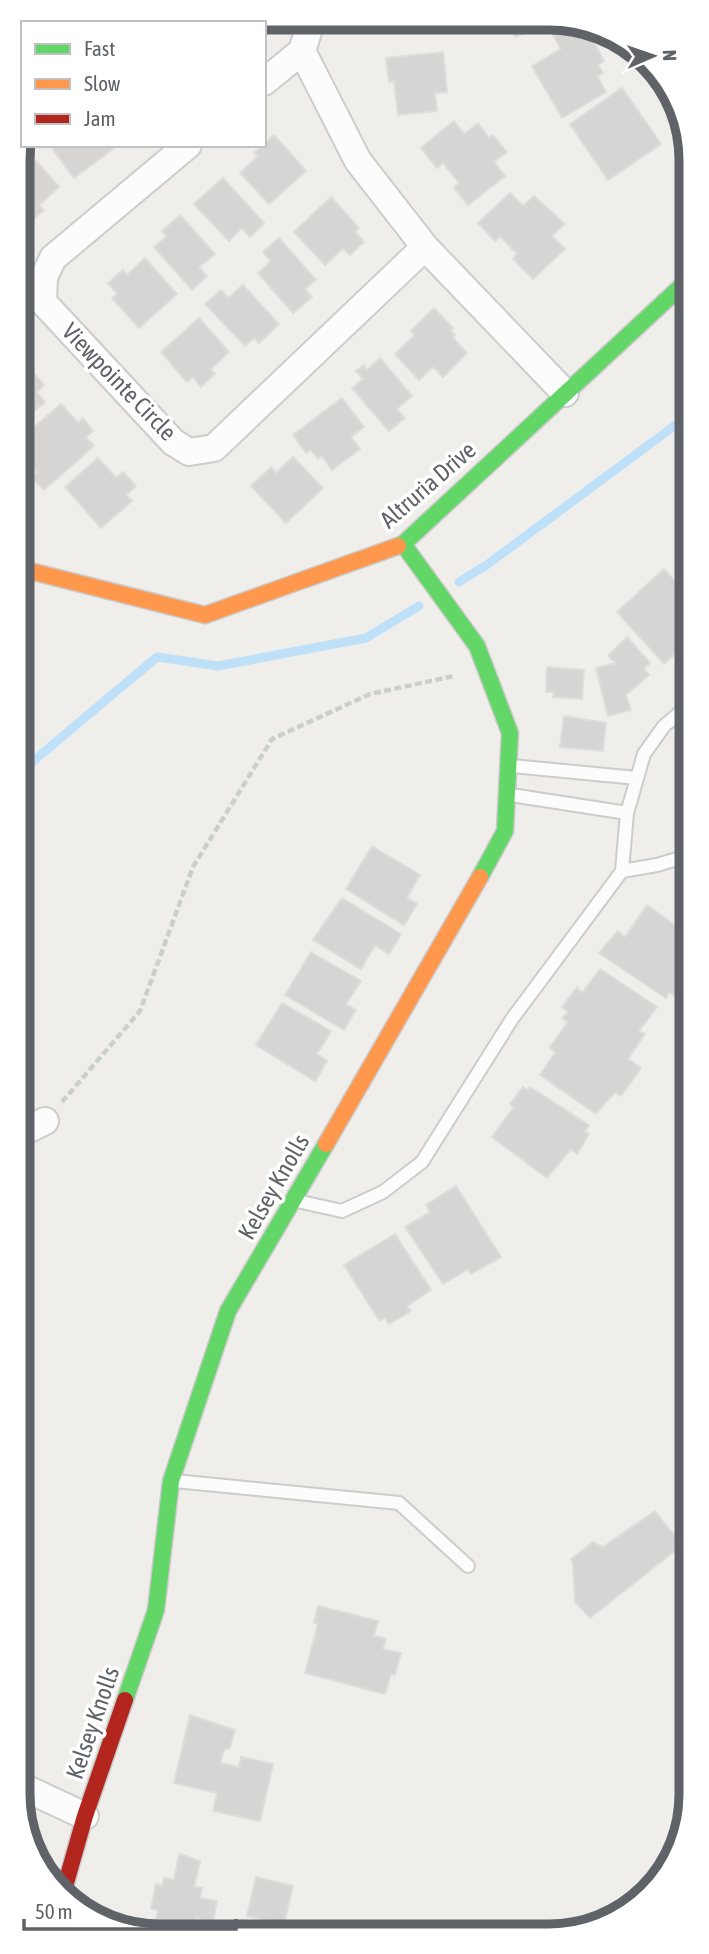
<svg xmlns="http://www.w3.org/2000/svg" width="709" height="1954" font-family="'Asap Condensed',sans-serif">
<style>
.lines{fill:none;stroke-linecap:round;stroke-linejoin:round}
.stream{stroke:#bfe0f9;stroke-width:9}
.building{fill:#d6d5d3;stroke:#deddd9;stroke-width:2}
.lane-casing{stroke:#cbcccc;stroke-width:16}
.street-casing{stroke:#cbcccc;stroke-width:30}
.fast-casing{stroke:#cacacb;stroke-width:19}
.slow-casing{stroke:#cacacb;stroke-width:19}
.jam-casing{stroke:#cacacb;stroke-width:19}
.path{stroke:#cacfcc;stroke-width:4.5;stroke-dasharray:7 3.5;stroke-linecap:butt}
.lane{stroke:#fdfcfc;stroke-width:12}
.street{stroke:#fdfcfc;stroke-width:26}
.fast{stroke:#63d668;stroke-width:16}
.slow{stroke:#ff974d;stroke-width:16}
.jam{stroke:#b3261e;stroke-width:16}
.labels{text-anchor:middle;stroke-width:7;stroke-linejoin:round;paint-order:stroke}
.street-label{font-size:24px;fill:#5f6368;stroke:#fff}
.rim{fill:none;stroke:#5f6368;stroke-width:9}
</style>
<rect width="100%" height="100%" fill="#efeeea"/>
<g class="lines">
<path class="stream" d="M459,582l29,-18 201,-149
M19,773l138,-116 61,9 148,-28 53,-32"/>
</g>
<path class="building" d="M508,20h47l-40,17z
M578,21l6,3 20,37 -6,4 5,8 -6,3 9,16 -44,26 -30,-52 29,-17 -8,-14z
M443,52l4,40 -12,1 2,18 -39,4 -4,-34 -5,1 -3,-24z
M622,88l39,56 -53,36 -38,-56z
M454,121l10,13 14,-11 11,15 4,-3 14,17 -13,10 11,14 -37,29 -14,-17 5,-5 -16,-20 -6,5 -16,-20z
M274,135l32,36 -37,33 -29,-31 18,-17 -4,-3z
M20,143l39,44 -20,18 5,5 -11,10 -7,-8 -8,7z
M55,145h63l-44,33 -22,-30z
M223,178l41,45 -14,14 -8,-9 -13,13 -35,-37z
M510,193l13,13 11,-10 31,28 -13,12 13,13 -32,30 -20,-20 4,-5 -17,-18 -5,5 -17,-18z
M331,197l28,31 -4,4 9,10 -14,13 -7,-7 -18,17 -31,-33z
M180,215l35,39 -16,13 8,9 -15,14 -38,-43 13,-11 -5,-5z
M279,238l37,42 -11,9 7,8 -19,16 -35,-40 13,-12 -8,-9z
M145,258l32,36 -38,34 -27,-30 5,-4 -9,-11 15,-13 4,5z
M243,285l36,39 -20,19 -5,-5 -9,8 -40,-42 16,-14 7,8z
M434,308l19,20 -3,2 5,5 -2,3 14,15 -24,24 -10,-10 -14,13 -24,-26 20,-19 -4,-4z
M199,318l30,34 -18,17 4,5 -14,13 -8,-10 -6,5 -26,-30z
M380,358l32,38 -15,13 8,9 -16,13 -37,-43 11,-9 -7,-8 8,-6 3,5z
M18,364l11,14 6,-4 9,11 -7,7 8,10 -27,23z
M342,398l22,29 -13,10 9,12 -28,21 -10,-14 -4,3 -7,-9 -5,3 -13,-18z
M61,404l17,19 5,-5 10,13 -7,6 8,9 -50,44 -13,-13 6,-5 -19,-21v-10z
M293,457l30,31 -37,35 -35,-37 20,-19 5,6z
M98,458l18,20 7,-6 13,14 -10,9 6,6 -31,27 -36,-41z
M689,548v27l-14,-15z
M664,569l25,27v45l-25,23 -47,-52z
M627,637l23,26 -6,5 5,7 -23,20 5,15 -23,6 -12,-48 20,-5 -8,-7z
M547,667l37,3 -2,29 -29,-2 1,-5h-8z
M564,716l42,7 -3,28 -43,-4z
M372,846l48,29 -13,23 10,6 -13,21 -58,-36z
M342,898l59,36 -12,20 -14,-9 -14,24 -48,-29z
M647,905l43,31v30l-8,10 5,2 -12,18 -6,-4 -3,6 -67,-45 19,-22 7,6z
M311,952l50,29 -15,23 10,6 -12,20 -59,-35z
M600,969l57,38 -18,24 6,3 -17,25 13,9 -20,28 -6,-4 -19,22 -56,-39 15,-22 -5,-6 18,-25 -6,-4 6,-6 -6,-5 15,-20 5,6z
M282,1003l49,28 -14,23 10,7 -12,20 -59,-36z
M523,1087l5,4 2,-4 59,38 -4,7 4,2 -12,20 -6,-5 -24,29 -55,-41 22,-30 -4,-3z
M456,1186l45,71 -30,17 -3,-5 -25,15 -38,-57 25,-15 -4,-7z
M395,1234l36,56 -24,16 4,5 -22,13 -4,-6 -6,2 -35,-55z
M655,1511l27,34 -92,73 -15,-16 -2,-39 -2,-4 22,-17 10,5z
M318,1606l60,15 -4,15 12,3 -3,10 18,4 -6,22 -4,-1 -6,20 -80,-21 13,-49 -4,-1z
M190,1715l45,15 -5,18 -6,2 -4,13 19,4 2,-10 32,7 -13,57 -47,-10 4,-18 -43,-10z
M179,1854l21,7 -6,26 8,1 -2,10 17,3 -4,21 -17,-4 -2,9 -38,-7 2,-10 -7,-1 5,-25 6,2 2,-8 10,2z
M256,1877l37,9 -9,38 -37,-8z"/>
<g class="lines">
<g class="lane-casing">
<path id="lane" d="M512,766l125,12
M511,795l116,18
M622,871l35,-6 33,-10
M297,1201l45,10 41,-19 39,-30 90,-143 110,-148 5,-58 17,-59 20,-28 26,-22
M175,1481l224,22 69,63"/>
</g>
<g class="street-casing">
<path id="street" d="M302,51l56,110 67,86 140,146
M264,82l38,-31 10,-32
M188,145l-135,113 -9,19 -1,25 130,140 16,10 25,-4 211,-201
M19,1134l26,-13
M20,1789h7l58,27"/>
</g>
<g class="fast-casing">
<path id="fast" d="M403,544l74,102 33,87 -5,98 -25,46
M398,546l5,-2 286,-265
M125,1700l31,-90 15,-129 57,-170 98,-167"/>
</g>
<g class="slow-casing">
<path id="slow" d="M18,568l187,47 193,-69
M326,1144l154,-267"/>
</g>
<g class="jam-casing">
<path id="jam" d="M62,1897l23,-81 40,-116"/>
</g>
<path class="path" d="M62,1102l78,-91 53,-144 79,-128 98,-45 84,-18"/>
<use href="#lane" class="lane"/>
<use href="#street" class="street"/>
<use href="#fast" class="fast"/>
<use href="#slow" class="slow"/>
<use href="#jam" class="jam"/>
</g>
<g class="labels">
<g class="street-label">
<text transform="translate(119 382) rotate(46)" y="8">Viewpointe Circle</text>
<text transform="translate(428 485) rotate(-41)" y="8">Altruria Drive</text>
<text transform="translate(274 1187) rotate(-60)" y="8">Kelsey Knolls</text>
<text transform="translate(93 1723) rotate(-71)" y="8">Kelsey Knolls</text>
</g>
</g>
<path d="M0 0H709V1954H0ZM160 30H549A130 130 0 0 1 679 160V1794A130 130 0 0 1 549 1924H160A130 130 0 0 1 30 1794V160A130 130 0 0 1 160 30Z" fill="#fff" fill-rule="evenodd"/>
<path class="rim" d="M160 30H549A130 130 0 0 1 679 160V1794A130 130 0 0 1 549 1924H160A130 130 0 0 1 30 1794V160A130 130 0 0 1 160 30Z"/>
<rect x="21" y="21" width="245" height="126" fill="#ffffff" stroke="#bfc1c3" stroke-width="2"/>
<rect x="35" y="44" width="35" height="10" fill="#63d668" stroke="#bfc1c3" stroke-width="2"/>
<text x="84" y="56" font-size="21" fill="#5f6368">Fast</text>
<rect x="35" y="79" width="35" height="10" fill="#ff974d" stroke="#bfc1c3" stroke-width="2"/>
<text x="84" y="91" font-size="21" fill="#5f6368">Slow</text>
<rect x="35" y="114" width="35" height="10" fill="#b3261e" stroke="#bfc1c3" stroke-width="2"/>
<text x="84" y="126" font-size="21" fill="#5f6368">Jam</text>
<g transform="translate(653 56) rotate(88)" stroke="#ffffff" stroke-width="5" paint-order="stroke">
<path d="M0-5L12 26L0 18L-12 26Z" fill="#5f6368"/>
<text y="-10" font-size="19" font-weight="bold" text-anchor="middle" fill="#5f6368">N</text>
</g>
<path d="M24 1919v10h212v-10" fill="none" stroke="#5f6368" stroke-width="3.5"/>
<text x="35" y="1919" font-size="21" fill="#5f6368" stroke="#ffffff" stroke-width="5" paint-order="stroke">50 m</text>
</svg>
